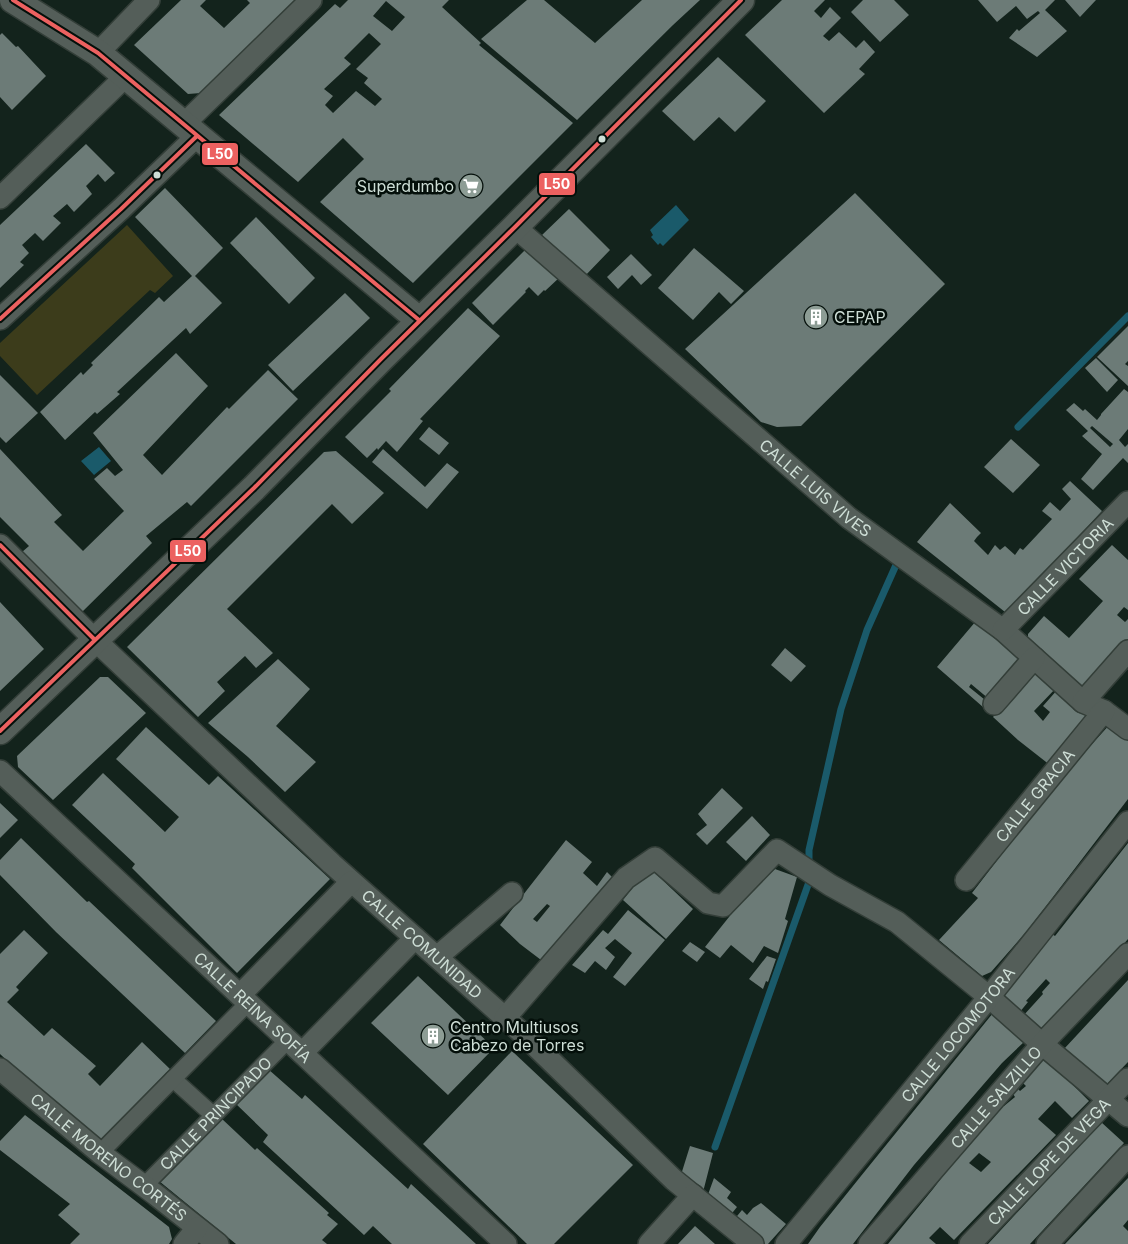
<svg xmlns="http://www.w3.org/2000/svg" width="1128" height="1244" font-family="Inter,sans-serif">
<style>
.green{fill:#3c3c1b}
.water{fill:#1a5a6a}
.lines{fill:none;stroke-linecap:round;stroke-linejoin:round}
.stream{stroke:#1a5a6a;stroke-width:7}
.building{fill:#6c7b77;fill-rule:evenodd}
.pedestrian-casing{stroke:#333e38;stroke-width:19}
.minor-casing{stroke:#333e38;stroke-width:24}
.tertiary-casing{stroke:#333e38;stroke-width:29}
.pedestrian{stroke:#545e59;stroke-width:16}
.minor{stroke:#545e59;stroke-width:21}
.tertiary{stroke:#545e59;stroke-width:26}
.bus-1-casing{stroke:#040f0a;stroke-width:8}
.bus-1{stroke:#ec6160;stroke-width:4}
.bus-dot{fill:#ceded6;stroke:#040f0a;stroke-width:2}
.labels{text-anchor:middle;stroke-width:5;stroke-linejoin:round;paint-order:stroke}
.poi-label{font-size:16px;fill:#ceded6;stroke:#040f0a;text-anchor:start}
.street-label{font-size:16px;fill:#ceded6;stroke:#040f0a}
.line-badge{stroke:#040f0a;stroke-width:2}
.badge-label{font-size:14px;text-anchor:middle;font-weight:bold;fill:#fff}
</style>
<rect width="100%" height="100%" fill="#13231c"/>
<path class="green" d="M127,225l46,51 -18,17 -5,-3 -113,105 -37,-39v-13z"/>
<path class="water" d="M676,205l13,15 -26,26 -3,-3 -2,2 -7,-8 2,-2 -3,-5z
M99,447l12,14 -17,14 -13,-14z"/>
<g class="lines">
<path class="stream" d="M1018,427l110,-111
M809,866v-16l32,-141 26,-79 29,-65
M715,1147l94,-265v-6"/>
</g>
<path class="building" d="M181,0h25l-6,6 24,22 26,-25 -3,-3h50l-96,93 -13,1 -54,-49z
M348,0h101l-7,7 39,36 -2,2 94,78 -160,160 -93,-81 44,-43 -21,-21 -45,44 -79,-67 116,-111 5,4zM386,1l19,16 -13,14 -19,-15zM369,33l12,11 -25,25 12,9 -4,5 18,16 -7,7 -19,-15 -23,22 -8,-8 8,-9 -9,-7 27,-25 -7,-6z
M527,0h17l51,43 47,-43h58l-27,25 -96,95 -96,-81z
M782,0h43l-11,11 7,7 9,-11 11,11 -18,18 6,5 10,-9 17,16 8,-8 11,12 -16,17 6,5 -41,39 -79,-78z
M863,0h31l15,15 -29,27 -29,-30z
M978,0h77l-10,10 22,21 -30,26 -28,-19 8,-9 2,2 21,-18 -2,-2 -11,8 -11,-13 -19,16z
M1065,0h31l-16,17z
M2,33l14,14 2,-1 28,30 -34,34 -12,-13v-62z
M718,57l48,44 -31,31 -16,-15 -25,24 -32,-30z
M86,144l29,29 -10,9 -7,-8 -12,12 6,8 -18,18 -7,-8 -14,12 8,7 -18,18 -8,-8 -13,12 7,8 -9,9 4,3 -24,23v-63z
M165,188l58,60 -28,28 27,27 -32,31 -4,-6 -69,64 3,2 -23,20 -2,-2 -30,28 -25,-28 41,-40 2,3 10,-10 -2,-2 68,-66 5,5 28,-26 -57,-59z
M855,193l90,91 -144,142 -24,1 -16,-5 -76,-73z
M569,209l41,41 -26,27 -42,-42z
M256,217l59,61 -26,26 -59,-61z
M529,246l31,31 -15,14 -1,-1 -6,6 -9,-9 -4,4 1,1 -33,33 -21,-22z
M694,248l50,43 -13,13 -12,-12 -26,28 -35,-32z
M631,254l21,21 -11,10 -9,-10 -14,14 -11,-12z
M345,293l25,25 -77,73 -25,-26z
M468,308l32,28 -80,83 3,2 -26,31 -11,-11 -8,9 -1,-2 -10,10 -22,-21 46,-46 -2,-2z
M1128,326v35l-3,3 3,2v20l-31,-29z
M176,353l32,33 -65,69 19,20 65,-68 2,2 39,-39 30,29 -107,107 -4,-4 -41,34 6,7 -71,70 -59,-61 7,-6 -29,-29v-68l62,66 -8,7 29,29 41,-40 -30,-32 13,-11 8,8 8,-6 -30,-37z
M1096,358l22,22 -11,12 -22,-24z
M0,375l38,38 -32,30 -6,-6z
M1124,389l4,3v37l-9,11 6,7 3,-3v19l-5,-5 -30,32 -12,-11 21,-25 -20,-18 6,-5 -22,-21 8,-7 9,8 2,-2 12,11 4,-5v-1zM1092,426l21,18 -3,3 -20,-19z
M429,427l20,16 -10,12 -20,-16z
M1011,439l29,26 -27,28 -29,-26z
M383,449l42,38 22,-24 12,9 -32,37 -55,-47z
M336,451l48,42 -32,31 -20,-20 -105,105 46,44 -17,15 -11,-12 -28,26 8,9 -27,26 -71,-70 197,-195z
M1070,481l32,30 -94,102 -3,-1 -88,-70 33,-39 31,30 -4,4 -3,4 14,14 7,-10 5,5 5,-4 10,9 5,-7 3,2 29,-31 -10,-8 8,-9 10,9 11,-12 -9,-10z
M1112,545l16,15v50l-4,-3 -7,8 8,7 3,-3v20l-46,50 -54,-48v-7l16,-18 25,22 34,-37 -24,-22z
M0,602l44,47 -44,42z
M976,621l47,38 -34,40 -18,-15 -2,3 26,21 -4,6 -54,-47z
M785,648l21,18 -15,16 -20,-17z
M278,659l32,30 -34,37 40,36 -31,30 -37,-35 -40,-34z
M1034,669l22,19 -22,23 9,10 7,-9 -7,-6 15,-17 37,32 -40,48 -37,-29 -25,-23z
M100,677h8l38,36 -93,87 -35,-33 -1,-11z
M1111,723l17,16v60l-101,132 -36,41 -9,4 -43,-36 39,-42 -6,-5 84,-109z
M146,727l63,58 9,-9 112,103 -93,94 -105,-105 3,-4 -63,-59 31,-32 62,59 14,-15 -63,-58z
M722,788l21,20 -36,37 -11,-11 11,-9 -9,-11z
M0,803l18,17 -18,18z
M752,816l18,19 -24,26 -20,-19z
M21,838l66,64 2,-1 127,120 -31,32 -129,-121 -56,-57v-15z
M566,840l26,22 -9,11 14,13 10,-14 8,8 -70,83 -25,-19 -20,-19 30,-39zM547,904l3,2 -13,16 -4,-3z
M1128,843v96l-32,37 -54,56 -19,-16 20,-22 -1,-2 8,-9 -4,-4 -20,22 2,1 -9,11 -22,-19 55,-60 3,2z
M775,869l22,8 -12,42 3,2 -10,32 -14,-7 -11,17 -22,-18 -11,13 -15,-11 44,-55z
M654,872l39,37 -27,30 -43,-39 21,-27z
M628,910l37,30 -40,46 -12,-9 19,-24 -17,-14 -10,9 10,9 -9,13 -11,-9 -10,12 -13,-8 31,-35 5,4z
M24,930l24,23 -32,34 3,3 -12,12 37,34 8,-8 44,38 -8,8 12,12 42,-44 28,27 -69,71 -86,-72 -15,-14v-100z
M690,942l15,10 -8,10 -15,-11z
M767,956l9,3 -8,23 -2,-1 -3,8 -14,-10z
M418,976l76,72 -46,47 -77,-72z
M1128,980v82l-23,24 -41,-37z
M993,1013l32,28 -23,22 -45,52 -43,50 -61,79h-45l12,-17 41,-51z
M512,1051l121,114 -79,79h-27l-104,-100z
M1043,1055l46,46 -17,17 -17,-17 -17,18 18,16 -102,105 -14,-13 -11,11 7,6h-48l45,-55 22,-29 46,-58 3,4 11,-9 -4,-6 4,-5 5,5 6,-5 -6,-6zM979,1153l12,9 -10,10 -12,-9z
M268,1069l34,30 3,-4 103,94 3,-5 65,60h-84l-19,-18 -9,9 -101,-93 5,-7 -33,-32z
M25,1115l144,112 3,12 -3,5h-99l10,-10 -22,-19 12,-11 -70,-54v-9z
M221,1118l34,32 2,-2 72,65 -2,2 11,9 -16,16 5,4h-91l-77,-63z
M1101,1122l23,21 -94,101h-42z
M690,1146l23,7 -11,43 -22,-18z
M714,1178l17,14 -4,6 10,9 -8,10 -23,-17z
M1128,1178v42l-5,6 5,5v13h-63z
M761,1203l25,21 -18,20h-6l-29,-23 9,-11 5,5 6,-7z
M695,1226l20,18h-37z"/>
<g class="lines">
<g class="pedestrian-casing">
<g id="pedestrian">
<path d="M173,1079l40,36"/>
<path d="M100,1153l148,-150"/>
<path id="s1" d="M144,1186l144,-146"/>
</g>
</g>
<g class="minor-casing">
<g id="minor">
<path d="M98,53l51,-53"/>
<path d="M183,125l128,-125"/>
<path d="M0,198l126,-122"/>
<path id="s2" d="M515,227l334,291 154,112 80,72 21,9 24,18"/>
<path d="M0,319l121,-110 76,-73"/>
<path id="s3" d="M0,545l95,95 237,224 189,168 153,148 79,64"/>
<path id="s4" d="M1003,630l125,-128"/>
<path d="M1083,702l45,-51"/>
<path d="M994,704l40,-46"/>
<path id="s5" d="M0,771l506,473"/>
<path id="s6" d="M966,880l138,-169"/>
<path d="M437,957l75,-64"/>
<path d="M240,995l111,-113"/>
<path d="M505,1018l121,-140 29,-20 53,45 15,3 54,-56 53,35 67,37 92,75 53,47 86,72"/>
<path d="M302,1053l113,-115"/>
<path id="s7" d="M0,1069l100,84 56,42 62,49"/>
<path d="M184,1244l13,-16"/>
<path d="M649,1244l44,-49"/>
<path id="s8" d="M786,1244l203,-247 139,-175"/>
<path id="s9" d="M869,1244l173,-200 86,-90"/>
<path id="s10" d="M970,1244l158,-165"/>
<path d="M1047,1244l81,-88"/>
</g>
</g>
<g class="tertiary-casing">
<path id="tertiary" d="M13,0l85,53 321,267
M0,731l254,-243 127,-129 134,-132 226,-227"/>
</g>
<use href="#pedestrian" class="pedestrian"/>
<use href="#minor" class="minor"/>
<use href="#tertiary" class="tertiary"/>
<g class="bus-1-casing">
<path id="bus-1" d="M13,0l85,53 321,267
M0,319l121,-110 76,-73
M0,545l95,95
M0,731l254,-243 127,-129 134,-132 226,-227"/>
</g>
<use href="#bus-1" class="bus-1"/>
</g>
<defs>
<g id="supermarket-disc" transform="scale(1.25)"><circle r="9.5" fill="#8d9d95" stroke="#040f0a"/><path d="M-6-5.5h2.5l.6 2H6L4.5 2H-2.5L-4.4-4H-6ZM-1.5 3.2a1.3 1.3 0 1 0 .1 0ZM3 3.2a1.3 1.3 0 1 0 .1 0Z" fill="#fff"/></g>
<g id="building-disc" transform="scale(1.25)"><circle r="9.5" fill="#8d9d95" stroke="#040f0a"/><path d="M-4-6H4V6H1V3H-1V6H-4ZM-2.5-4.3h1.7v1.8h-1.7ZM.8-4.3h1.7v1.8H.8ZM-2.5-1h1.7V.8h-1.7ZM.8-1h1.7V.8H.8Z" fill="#fff"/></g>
</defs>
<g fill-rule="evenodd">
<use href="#supermarket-disc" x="471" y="186"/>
<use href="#building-disc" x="816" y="317"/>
<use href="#building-disc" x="433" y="1036"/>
</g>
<g class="bus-dot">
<circle cx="602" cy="139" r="4.5"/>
<circle cx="157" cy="175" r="4.5"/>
</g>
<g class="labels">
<g class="poi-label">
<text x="454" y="192" text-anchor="end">Superdumbo</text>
<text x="834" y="323">CEPAP</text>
<text x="450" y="1033">Centro Multiusos<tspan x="450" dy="18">Cabezo de Torres</tspan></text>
</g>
<g class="street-label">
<text dy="6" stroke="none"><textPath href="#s2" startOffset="398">CALLE LUIS VIVES</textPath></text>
<text dy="6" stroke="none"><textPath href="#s4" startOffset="89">CALLE VICTORIA</textPath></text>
<text dy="6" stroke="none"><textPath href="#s6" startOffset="109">CALLE GRACIA</textPath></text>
<text dy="6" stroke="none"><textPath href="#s3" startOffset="581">CALLE COMUNIDAD</textPath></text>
<text dy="6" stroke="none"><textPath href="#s5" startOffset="346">CALLE REINA SOFÍA</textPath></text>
<text dy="6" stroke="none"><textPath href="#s8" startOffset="271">CALLE LOCOMOTORA</textPath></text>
<text dy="6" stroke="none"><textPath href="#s9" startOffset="194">CALLE SALZILLO</textPath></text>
<text dy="6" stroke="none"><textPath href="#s1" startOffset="102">CALLE PRINCIPADO</textPath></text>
<text dy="6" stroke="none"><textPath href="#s7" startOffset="140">CALLE MORENO CORTÉS</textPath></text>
<text dy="6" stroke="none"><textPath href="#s10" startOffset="114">CALLE LOPE DE VEGA</textPath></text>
</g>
</g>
<g class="line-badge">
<rect x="201" y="142" width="38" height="24" rx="5" fill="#ec6160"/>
<rect x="538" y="172" width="38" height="24" rx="5" fill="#ec6160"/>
<rect x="169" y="539" width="38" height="24" rx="5" fill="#ec6160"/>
</g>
<g class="badge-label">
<text x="220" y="159">L50</text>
<text x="557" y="189">L50</text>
<text x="188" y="556">L50</text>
</g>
</svg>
